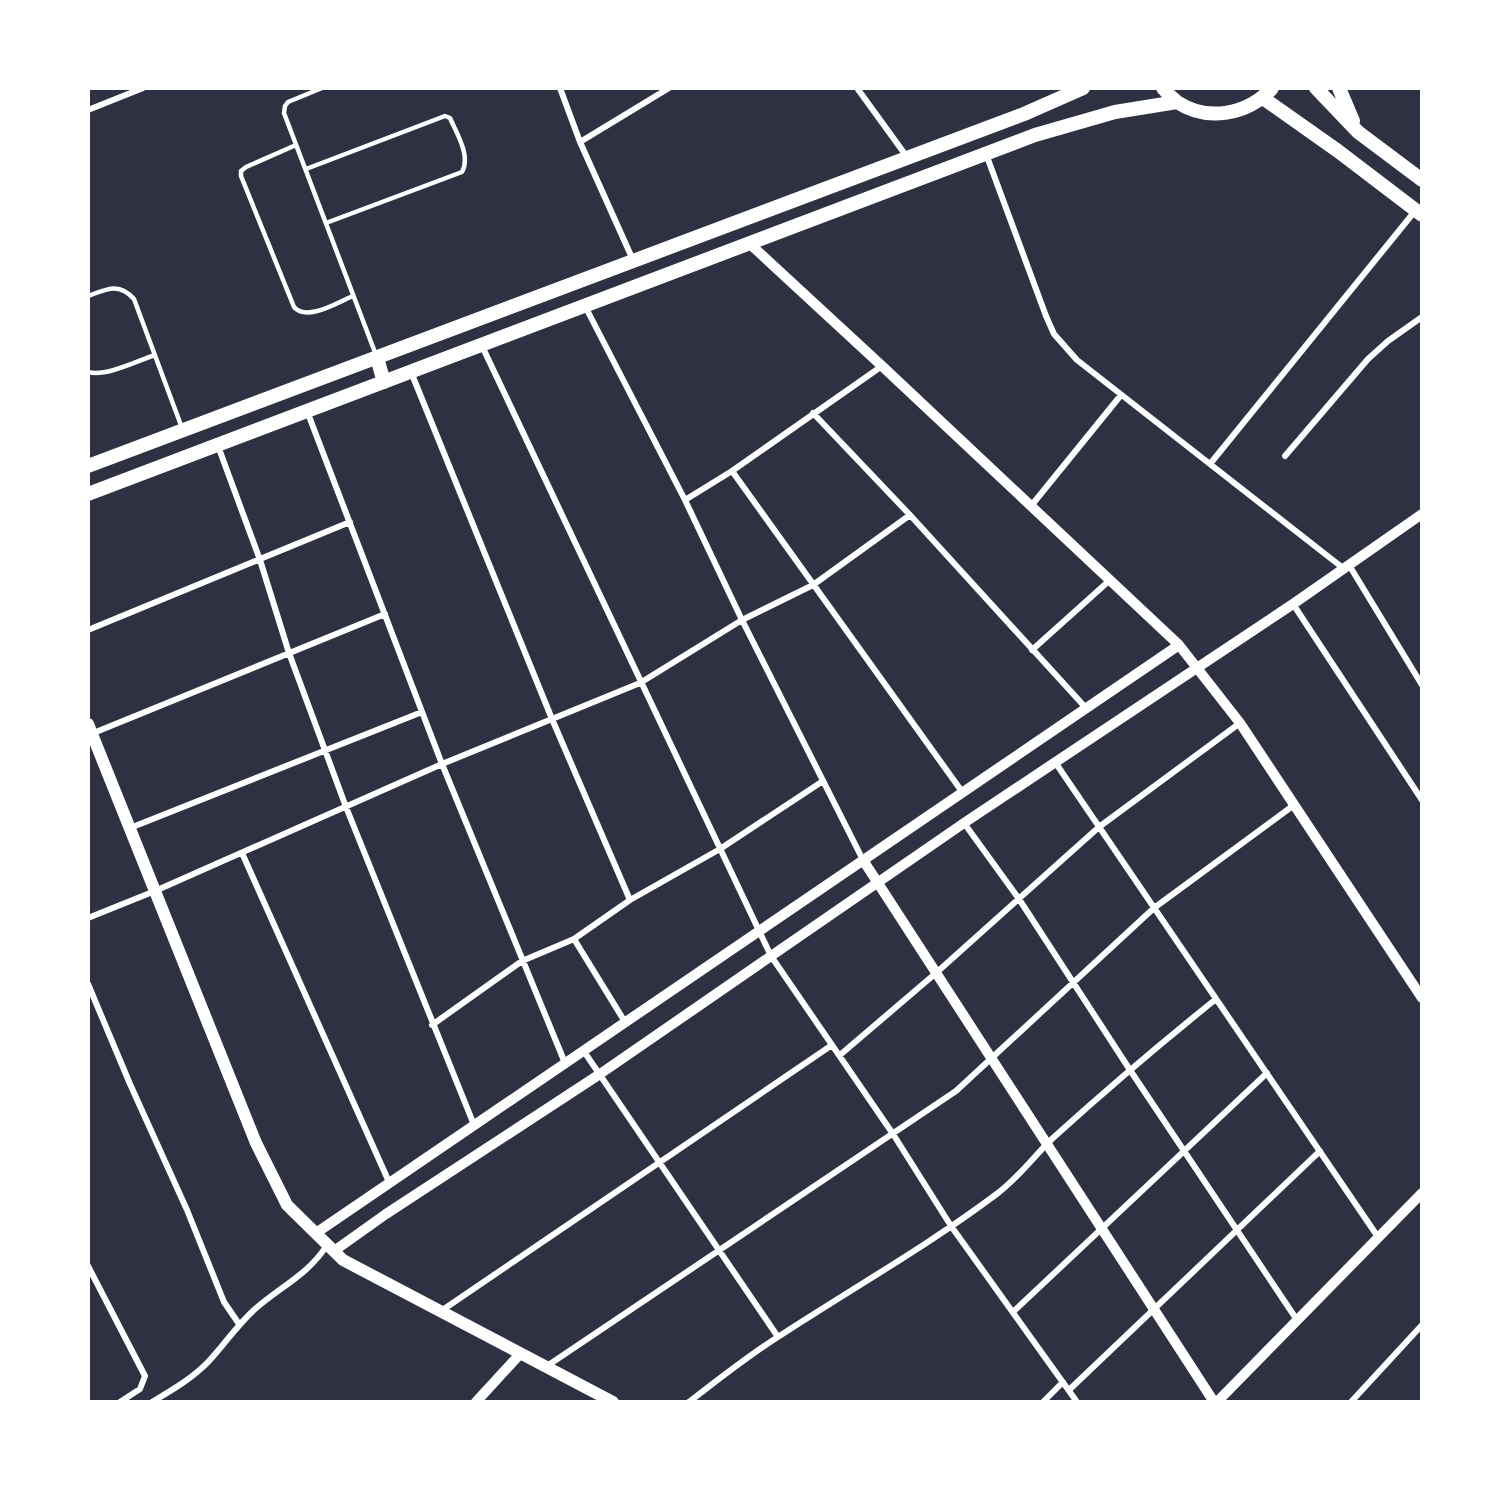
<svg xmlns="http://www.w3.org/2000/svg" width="1510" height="1490" font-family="'Nunito Sans',sans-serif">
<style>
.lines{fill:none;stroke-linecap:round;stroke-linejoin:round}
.service{stroke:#fff;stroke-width:4.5}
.minor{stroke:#fff;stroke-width:6}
.tertiary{stroke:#fff;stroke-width:10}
.secondary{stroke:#fff;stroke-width:12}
.primary{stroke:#fff;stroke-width:14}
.trunk{stroke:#fff;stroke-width:14}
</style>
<rect width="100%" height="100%" fill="#2d3142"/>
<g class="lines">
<path class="service" d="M322,88l-34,14 -3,4 -1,7 92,242
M296,145l-50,22 -5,4v5l53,131c13,15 44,-5 59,-11
M306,169l139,-53 5,2c7,16 21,38 12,54l-136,51
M88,296c19,-7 31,-14 46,3l48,129
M88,372c18,5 49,-11 67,-17"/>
<path class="minor" d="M560,88l20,54 53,118
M857,88l50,69
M88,110l55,-22
M580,142l89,-54
M986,154l60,162 8,18 23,26 266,208
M585,306l100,194 57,120 121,240
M482,346l289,610 122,178 58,92 126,176
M411,372l141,347 78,181
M307,411l135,353 123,299
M813,413l97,102 176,193
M218,446l42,114 29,93 57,154 128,318
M1285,456l83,-97 20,-18 34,-24
M1210,464l205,-253
M732,471l231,322
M685,500l47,-29 150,-105
M1031,506l90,-111
M1349,565l73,120
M1293,604l129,196
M88,630l262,-108
M1032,650l78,-70
M91,734l294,-120
M1055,762l323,475
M964,823l55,76 111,171 167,250
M130,828l292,-116
M242,853l147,329
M88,918l67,-27 287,-127 198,-81 102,-63 71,-35 97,-70
M574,939l51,83
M88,984l42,100 57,126 37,92 15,22
M432,1025l90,-64 52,-22 56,-39 90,-51 103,-68
M583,1050l195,287
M840,1055l96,-82 163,-146 141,-104
M88,1266l57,110 -5,13 -20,13
M441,1311l391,-266
M1013,1312l254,-239
M547,1366l409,-275 198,-183 140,-103
M1069,1390l251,-239
M152,1402c20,-12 41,-24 57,-41 16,-17 28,-36 46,-52 25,-22 54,-35 72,-64
M689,1402c30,-23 60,-47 92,-67 72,-47 148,-90 217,-142 21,-16 36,-37 55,-55 53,-48 107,-94 163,-139
M1043,1402l20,-20
M1351,1402l71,-77"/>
<path class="tertiary" d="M750,244l132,122 297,279 61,78 182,275
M863,860l351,542
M316,1233l863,-588
M334,1251l52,-37 214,-140 364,-251 329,-219 129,-90
M476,1402l45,-49
M1217,1402l205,-209"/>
<path class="secondary" d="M88,724l168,419 31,62 56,55 270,142"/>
<path class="primary" d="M377,358l7,24"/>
<path class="trunk" d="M1163,88c4,5 9,10 14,14 30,20 71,13 95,-14
M1316,88l42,44 64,48
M1339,88l14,33
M1263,98l75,53 84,64
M88,466l936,-352 59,-26
M88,494l947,-359 80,-23 62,-10"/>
</g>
<rect width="1510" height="1490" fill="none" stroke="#ffffff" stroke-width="180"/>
</svg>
